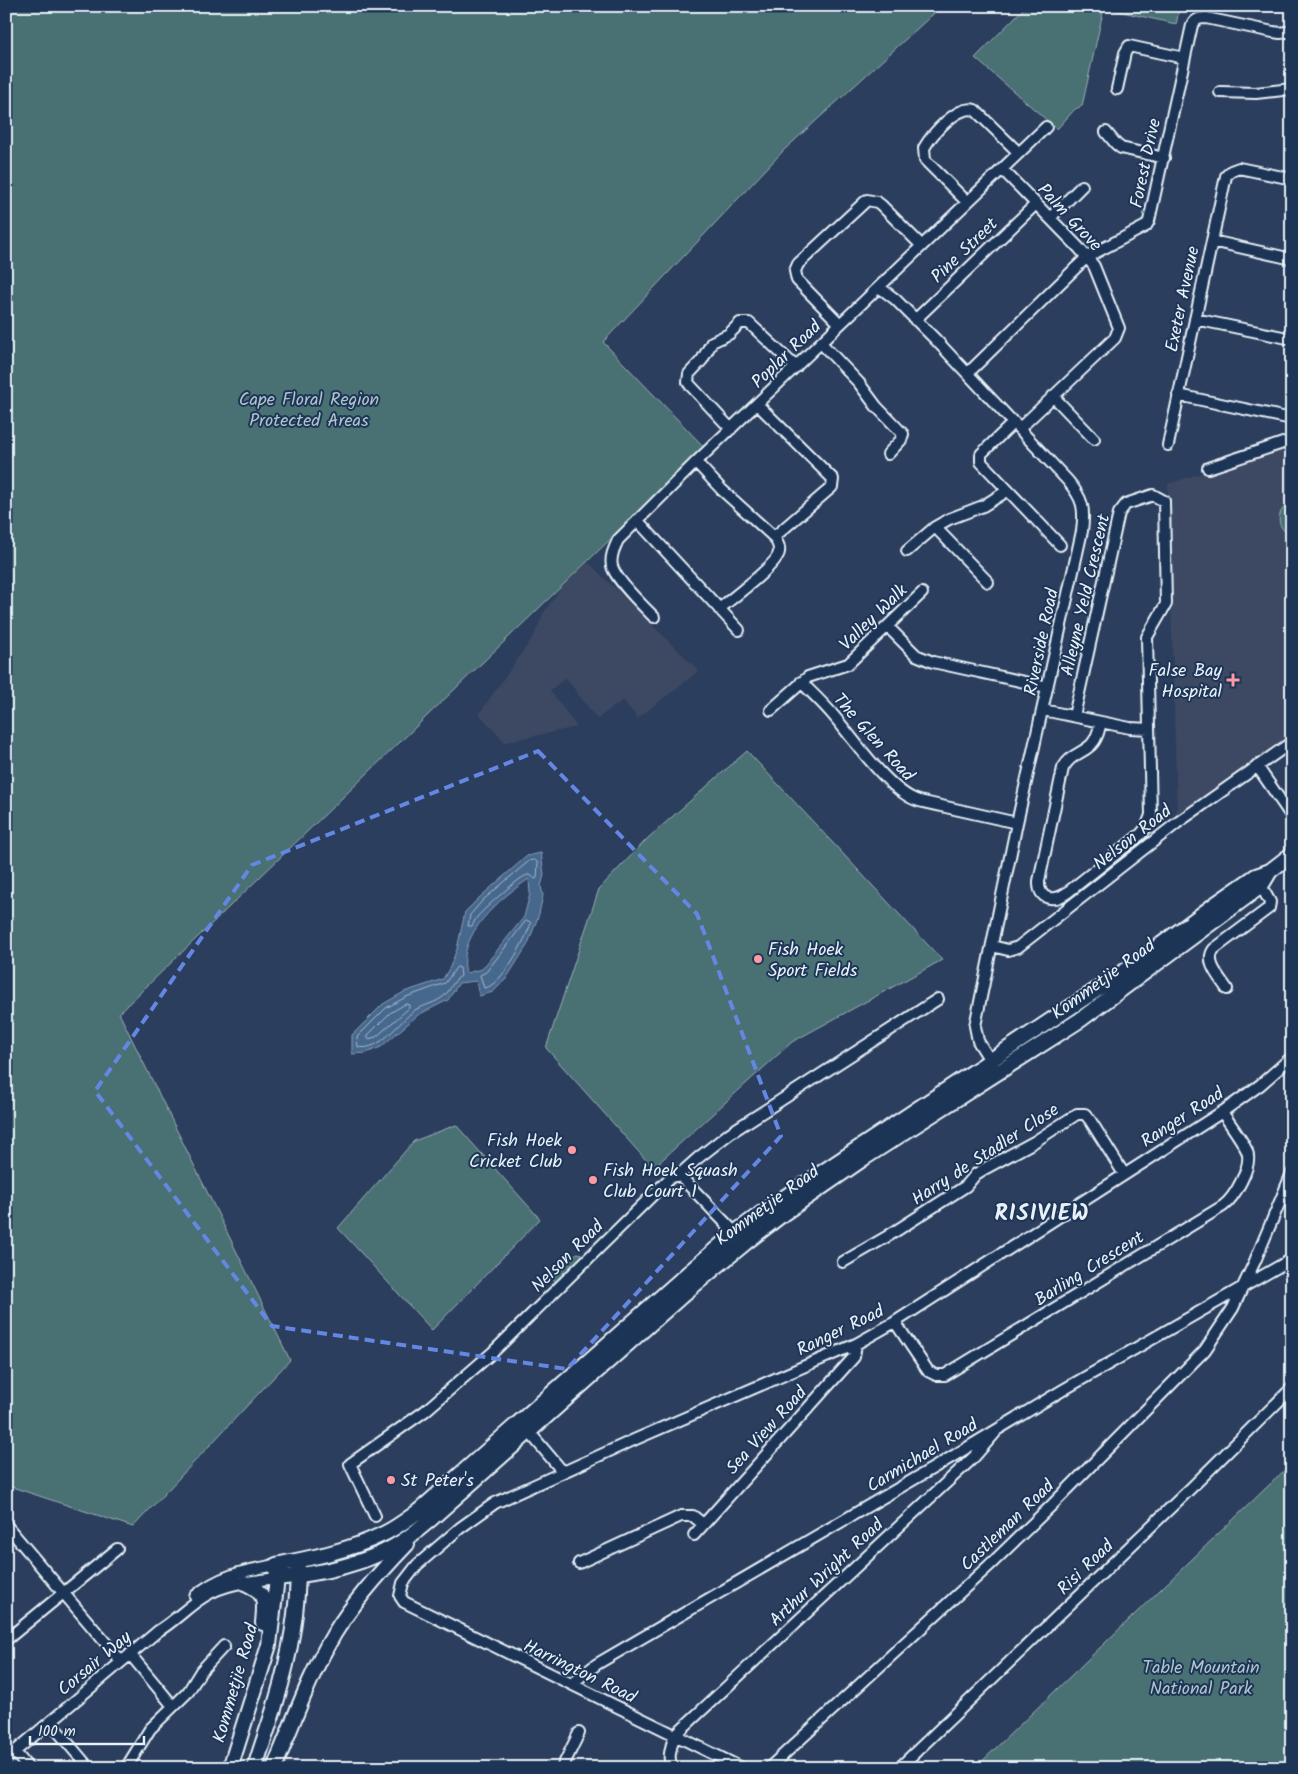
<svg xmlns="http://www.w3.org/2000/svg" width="1298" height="1774" font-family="Kalam,sans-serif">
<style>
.built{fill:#3e4964}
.green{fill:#4a6f72;stroke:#99b0b5}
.water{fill:#47678d;stroke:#879eb8;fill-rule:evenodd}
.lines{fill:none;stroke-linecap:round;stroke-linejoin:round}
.shore{stroke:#a8bacd;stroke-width:1}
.minor-casing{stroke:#e8f1f8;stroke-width:14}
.major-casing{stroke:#e8f1f8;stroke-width:18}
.minor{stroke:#1d3557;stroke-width:10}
.major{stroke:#1d3557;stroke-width:14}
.marked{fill:none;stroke:#6487e3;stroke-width:4;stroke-dasharray:10 6;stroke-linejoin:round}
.poi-dot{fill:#ff9aa2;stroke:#1d3557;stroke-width:2}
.labels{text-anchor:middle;stroke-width:4;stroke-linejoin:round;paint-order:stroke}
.street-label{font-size:18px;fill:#e8f1f8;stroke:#1d3557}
.park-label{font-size:18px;fill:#b1c4c9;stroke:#1d3557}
.poi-label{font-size:18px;fill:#e8f1f8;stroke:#1d3557;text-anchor:start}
.district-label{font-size:22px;font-weight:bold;letter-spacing:1px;fill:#e8f1f8;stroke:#1d3557}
</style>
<rect width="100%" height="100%" fill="#2c3e5d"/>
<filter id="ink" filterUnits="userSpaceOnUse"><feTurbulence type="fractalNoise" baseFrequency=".02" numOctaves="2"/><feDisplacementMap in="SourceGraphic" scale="10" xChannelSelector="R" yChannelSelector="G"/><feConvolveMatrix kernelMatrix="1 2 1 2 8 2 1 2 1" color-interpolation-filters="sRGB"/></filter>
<g filter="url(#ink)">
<path class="built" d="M1292,444v293l-115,77 -9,-330z
M588,562l111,109 -61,47 -15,-18 -26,19 -31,-41 -16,12 27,37 -72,15 -26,-28 56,-80 8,-20 19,-28z"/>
<path class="green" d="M6,6h936l-158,144 -181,192 102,106 -586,565 171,347 -157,167 -127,-42z
M1026,6h154l-4,18 -67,-15 -6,3 -21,94 -7,3 -18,20 -82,-71z
M1292,502v33c-17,-5 -17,-26 0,-33z
M747,751l195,209 -150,82 -139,126 -107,-120 53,-159 49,-51z
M456,1125l84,94 -108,111 -94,-102 76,-87z
M589,1250l2,1 -35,33 -1,-1c-5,-17 10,-24 23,-30l6,2z
M1292,1463v305h-317z"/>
<path class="water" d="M541,853l3,22 -3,11 2,9 -4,19 -11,30 -22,35 -13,13 -14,4 -3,-15 -17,2 -11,17 -30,15 -37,32 -15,6 -14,1v-19l31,-31 21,-12 39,-13 7,-12 7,-18 8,-37 15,-15 47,-41zM529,879l1,15 -6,23 -42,52 -16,4c-10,-38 35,-76 63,-94z"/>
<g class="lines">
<path class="shore" d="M535,860l3,3 -1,15 -2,1c-2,-2 -4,-4 -7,-4 -7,0 -44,34 -50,41 -3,3 -4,7 -6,10h-4l2,-11 13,-15 46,-39z
M526,921h3l2,2c-5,16 -30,64 -47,65l-4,-13 6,-3z
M457,967l3,1 1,8c-9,5 -10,14 -17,20 -8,7 -20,9 -29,14 -17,12 -34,42 -57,37l-1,-10 29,-29 20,-11 39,-14z
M406,1004l3,1v3l-33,29 -8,2v-4l22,-22z"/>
<g class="minor-casing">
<path id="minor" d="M1117,89l8,-36 4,-7 55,12
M1220,92l36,1 36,-4
M1106,132l10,12 5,4 43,10
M1002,169l77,79 15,18 25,62 -4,10 -95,90
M967,202l-42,-42 -1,-12c8,-14 34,-44 51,-38l44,43
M1050,218l32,-32
M1212,241l80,18
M879,287l16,12 41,41 132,141c15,18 17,27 14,50l-65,292 -42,203 3,15 15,24
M1195,319l97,20
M915,320l121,-116
M840,324l-43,-44 -2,-9 3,-7 69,-64 10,2 4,3 40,40
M821,343l38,40 17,23 27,28 -2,6 -13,14
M968,373l119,-116 59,-31 3,-5 43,-196c4,-6 7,-7 14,-7l67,14 7,1 12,-2
M1178,395l114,24
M1053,396l41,43
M757,404l76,75 -1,8 -58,50
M1014,422l-33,32v8l79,83
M731,429l-41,-44 -2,-3 1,-8 13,-14 10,-18 17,-8 11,-11h9l47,44
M1168,445l58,-269 5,-5 8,-3 53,11
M696,462l26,28 52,47c3,5 6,9 5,15 -1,12 -49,48 -60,57
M1208,468l84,-28
M637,520l102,110
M935,527l53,55
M907,551l28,-24 14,-8 34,-13 24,-15
M654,617c-10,-10 -39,-38 -42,-51 -2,-9 2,-17 6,-26l78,-78 350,-335
M888,627l28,28 17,7 114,25
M801,682c11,11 22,21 32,33 20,23 57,78 86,86l98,22
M771,710l37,-33 40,-13 74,-71
M1043,710l87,18 19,1
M1074,716l45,-203 7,-9 27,-9 11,6 2,103 -19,33 4,178 -5,13 -5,6 -73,58c-13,10 -30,9 -29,-11l24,-113c8,-14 17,-13 28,-23 6,-6 8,-15 10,-23
M1257,766l35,51
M992,946l16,4 10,-3 159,-124 115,-81
M1227,989c-7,-11 -23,-27 -13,-40l55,-41 1,-6 -9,-16
M679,1175l66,68
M843,1262l45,-26 78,-50 10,-12 10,-6 48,-26 43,-28h8l5,6 34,54
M895,1322l33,49 8,4h9l278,-169c11,-8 30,-40 24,-55 -6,-13 -17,-27 -25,-39
M525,1427l38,45
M375,1516l-25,-52 75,-53 67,-58 178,-175 6,-3h3l19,-17 32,-25 208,-134
M6,1525l115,136
M694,1535l160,-178 2,-13
M579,1563l102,-47h12l10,8
M195,1596c25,-21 49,-25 81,-31
M6,1640l111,-91
M130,1654l43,52
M571,1684l26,-20 338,-197 128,-77 229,-131
M50,1722l39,46
M15,1752l13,16
M6,1759l152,-128c17,-10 30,-25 47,-35 20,-13 48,-15 72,-18
M126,1768l24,-39 38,-37 13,-21 23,-25
M562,1768l17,-35
M673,1768c-7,-9 -1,-22 1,-32l301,-280 20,-23
M742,1768l-338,-166 -4,-6 3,-13 14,-18 43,-37 35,-25 141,-64 220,-95 39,-22 327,-210 38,-27 32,-28
M769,1768l225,-207 58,-56 153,-155 28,-42 22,-47 37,-88
M899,1768l292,-280 101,-100"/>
</g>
<g class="major-casing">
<path id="major" d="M277,1578c40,-4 83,-12 118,-32 13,-7 25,-18 37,-28l255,-227 58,-48 39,-30 80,-55 216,-138 181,-134 9,-15 22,-17
M245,1583c22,10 20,18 18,40
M230,1768l39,-123 8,-67 -1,-13c35,-7 72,-14 105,-30 14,-6 27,-16 39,-25l266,-235 50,-43 34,-25 361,-240 86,-64 39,-27 14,-5
M255,1768c6,-22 15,-44 21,-66 13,-43 22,-90 22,-135
M274,1768c19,-45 35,-92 60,-134 20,-33 46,-62 73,-90"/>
</g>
<use href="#minor" class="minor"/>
<use href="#major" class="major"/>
</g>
</g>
<path class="marked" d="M538,751l159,163 84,222 -214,233 -295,-43 -177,-235 157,-226z"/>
<g class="poi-dot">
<path d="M1230.5 672.5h5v5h5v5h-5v5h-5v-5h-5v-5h5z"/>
<circle cx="758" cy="959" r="5"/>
<circle cx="572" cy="1150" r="5"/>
<circle cx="593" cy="1180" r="5"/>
<circle cx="391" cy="1480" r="5"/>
</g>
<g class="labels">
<g class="street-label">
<text transform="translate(1145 163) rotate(-78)" y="6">Forest Drive</text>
<text transform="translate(1070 217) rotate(47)" y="6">Palm Grove</text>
<text transform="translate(964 250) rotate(-44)" y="6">Pine Street</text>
<text transform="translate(1182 299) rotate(-78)" y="6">Exeter Avenue</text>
<text transform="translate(786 354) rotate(-44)" y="6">Poplar Road</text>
<text transform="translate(1085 595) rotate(-77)" y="6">Alleyne Yeld Crescent</text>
<text transform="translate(873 617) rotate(-44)" y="6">Valley Walk</text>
<text transform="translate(1041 642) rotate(-78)" y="6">Riverside Road</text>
<text transform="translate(874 737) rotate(48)" y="6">The Glen Road</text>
<text transform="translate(1132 837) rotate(-38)" y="6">Nelson Road</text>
<text transform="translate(1103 979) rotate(-36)" y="6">Kommetjie Road</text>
<text transform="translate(1182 1117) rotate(-33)" y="6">Ranger Road</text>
<text transform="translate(985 1154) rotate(-33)" y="6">Harry de Stadler Close</text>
<text transform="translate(767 1205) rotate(-36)" y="6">Kommetjie Road</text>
<text transform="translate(567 1256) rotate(-45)" y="6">Nelson Road</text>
<text transform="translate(1089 1268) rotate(-32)" y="6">Barling Crescent</text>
<text transform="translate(840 1330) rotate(-26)" y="6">Ranger Road</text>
<text transform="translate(766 1430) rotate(-48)" y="6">Sea View Road</text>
<text transform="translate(922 1455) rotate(-31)" y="6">Carmichael Road</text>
<text transform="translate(1007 1525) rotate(-44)" y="6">Castleman Road</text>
<text transform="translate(1085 1567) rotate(-44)" y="6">Risi Road</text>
<text transform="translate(826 1572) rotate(-43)" y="6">Arthur Wright Road</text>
<text transform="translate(94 1663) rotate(-40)" y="6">Corsair Way</text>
<text transform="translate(580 1671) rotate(26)" y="6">Harrington Road</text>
<text transform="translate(235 1683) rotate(-74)" y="6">Kommetjie Road</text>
</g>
<g class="park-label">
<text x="309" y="405">Cape Floral Region<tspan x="309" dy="21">Protected Areas</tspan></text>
<text x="1201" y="1673">Table Mountain<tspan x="1201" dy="21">National Park</tspan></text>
</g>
<g class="poi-label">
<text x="1222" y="676" text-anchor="end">False Bay<tspan x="1222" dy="21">Hospital</tspan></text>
<text x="768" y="955">Fish Hoek<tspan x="768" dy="21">Sport Fields</tspan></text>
<text x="562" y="1146" text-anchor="end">Fish Hoek<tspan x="562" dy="21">Cricket Club</tspan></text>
<text x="603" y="1176">Fish Hoek Squash<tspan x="603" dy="21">Club Court 1</tspan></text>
<text x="401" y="1486">St Peter's</text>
</g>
<g class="district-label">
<text x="1042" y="1220">RISIVIEW</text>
</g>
</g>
<rect width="1298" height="1774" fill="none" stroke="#1d3557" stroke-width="25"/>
<rect x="12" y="12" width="1273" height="1749" fill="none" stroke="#e8f1f8" stroke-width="2" filter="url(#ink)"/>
<path d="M30 1736v8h114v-8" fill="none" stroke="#e8f1f8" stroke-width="2.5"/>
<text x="38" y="1736" font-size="15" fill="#e8f1f8" stroke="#1d3557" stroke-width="4" paint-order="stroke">100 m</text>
</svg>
